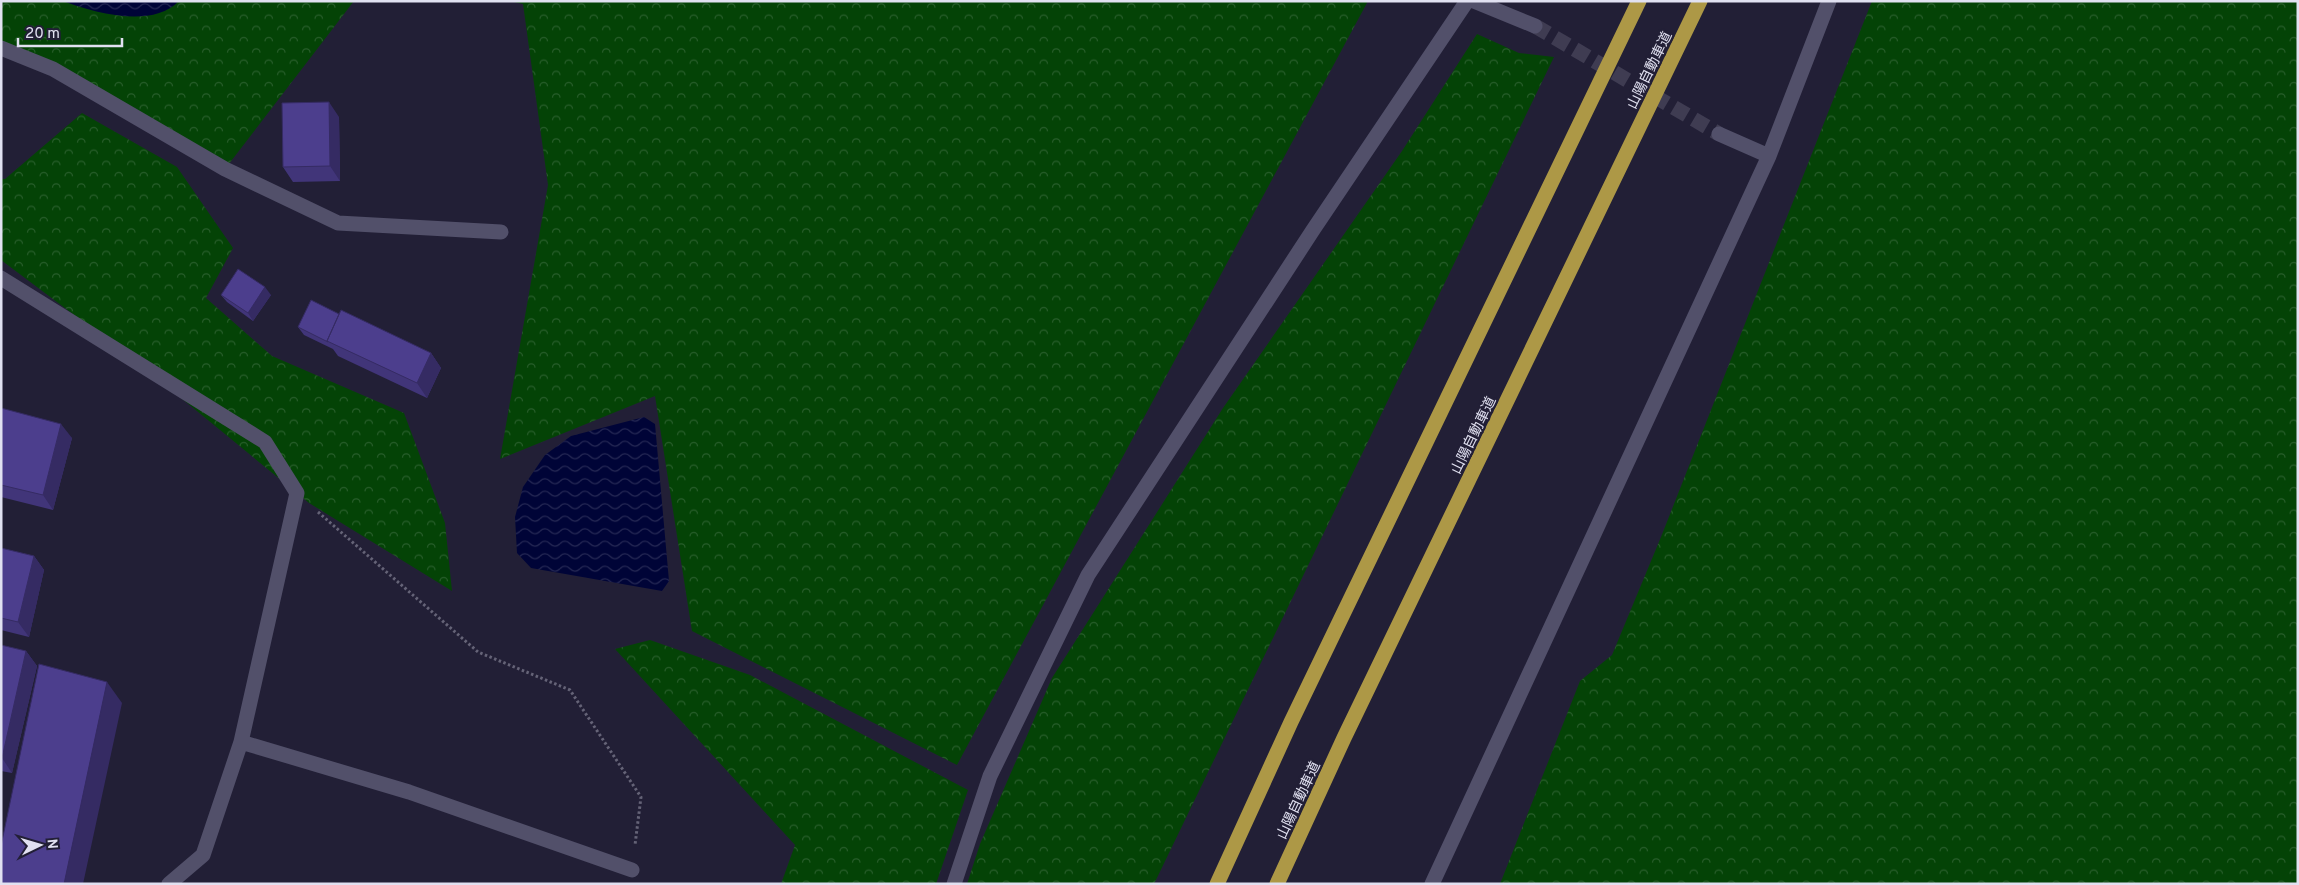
<svg xmlns="http://www.w3.org/2000/svg" width="2299" height="885" font-family="Overpass,'Noto Sans JP',sans-serif">
<style>
.forest{fill:url(#forest-crowns)}
.water{fill:url(#water-waves)}
.lines{fill:none;stroke-linecap:round;stroke-linejoin:round}
.street-tunnel{stroke:#3f3c52;stroke-width:15;stroke-dasharray:15 8;stroke-linecap:butt}
.path{stroke:#656377;stroke-width:3;stroke-dasharray:2.5 2.5;stroke-linecap:butt}
.street{stroke:#52506a;stroke-width:15}
.highway{stroke:#ad9846;stroke-width:15}
.wall{fill:#413579}
.shaded-wall{fill:#352b63}
.building{fill:#4c3e8d;stroke:#352b63}
.labels{text-anchor:middle;stroke-width:4.5;stroke-linejoin:round;paint-order:stroke}
.street-label{font-size:14px;fill:#e1e1f1;stroke:#221f36}
</style>
<defs>
<pattern id="forest-crowns" width="20" height="18" patternUnits="userSpaceOnUse" patternTransform="scale(1.25)"><rect width="20" height="18" fill="#044306"/><path d="M2 6a3 3 0 1 1 6 0M12 15a3 3 0 1 1 6 0" fill="none" stroke="#285e2b"/></pattern>
<pattern id="water-waves" width="16" height="10" patternUnits="userSpaceOnUse" patternTransform="scale(1.25)"><rect width="16" height="10" fill="#000437"/><path d="M0 5q4-4 8 0t8 0" fill="none" stroke="#252854"/></pattern>
</defs>
<rect width="100%" height="100%" fill="#221f36"/>
<path class="forest" d="M1,1h353l-129,168 -224,-126z
M510,1h858l-411,764 -265,-134 -37,-235 -155,63 48,-274 -25,-181z
M1872,1h426v883h-798l80,-203 32,-26 49,-118z
M1477,34l42,19 35,4 -400,827h-187l13,-40 72,-166 171,-270 179,-257z
M82,113l95,54 56,81 -27,50 66,58 132,57 41,110 7,68 -143,-88 -167,-137 -141,-106v-81h4z
M650,640l100,35 218,115 -32,94h-155l14,-39 -180,-196z"/>
<path class="water" d="M63,1h116c-27,28 -84,12 -116,0z
M644,417l11,7 14,157 -7,10 -131,-23 -14,-15 -2,-36 8,-30 22,-32 26,-19z"/>
<g class="lines">
<path class="street-tunnel" d="M1535,26l184,108"/>
<path class="path" d="M318,512l160,140 92,38 71,107 -6,48"/>
<path class="street" d="M1474,1l61,25
M1,48l52,21 172,100 113,54 163,9
M1719,134l50,22
M1,278l264,164 32,51 -56,249 168,50 223,78
M169,884l34,-29 38,-113
M954,884l36,-108 98,-201 225,-345 154,-229
M1432,884l337,-728 60,-155"/>
<path class="highway" d="M1217,884l74,-162 348,-721
M1277,884l67,-146 356,-737"/>
</g>
<path class="wall" d="M339,117l1,64 -47,1 -10,-15z
M221,295h50l-18,26 -26,-19z
M339,314l92,39 10,15 -14,30 -89,-42 -5,-7 -29,-14 -6,-8z
M1,408l71,30 -19,72 -52,-13z
M1,548l33,8 10,14 -15,67 -28,-7z
M1,645l25,6 11,15 -25,107 -11,-2z"/>
<path class="shaded-wall" d="M329,102l10,15 1,64 -10,-15z
M265,287l6,8 -18,26 -5,-8z
M431,353l10,15 -14,30 -10,-15z
M61,424l11,14 -19,72 -10,-15z
M34,556l10,14 -15,67 -11,-15z
M26,651l11,15 -25,107 -10,-15z
M107,682l15,21 -39,181h-19z"/>
<path class="building" d="M329,102l1,64 -47,1 -1,-64z
M238,269l27,18 -17,26 -27,-18z
M311,300l28,14 -12,27 1,1 -30,-15z
M341,310l90,43 -14,30 -90,-42z
M1,408l60,16 -18,71 -42,-10z
M1,548l33,8 -16,66 -17,-4z
M1,645l25,6 -24,107h-1z
M39,664l68,18 -43,202h-63v-38z"/>
<g class="labels">
<g class="street-label">
<text transform="translate(1649 70) rotate(-64)" y="5">山陽自動車道</text>
<text transform="translate(1473 435) rotate(-64)" y="5">山陽自動車道</text>
<text transform="translate(1298 800) rotate(-65)" y="5">山陽自動車道</text>
</g>
</g>
<rect width="2299" height="885" fill="none" stroke="#e1e1f1" stroke-width="5"/>
<g transform="translate(40 845) rotate(85)" stroke="#221f36" stroke-width="4" paint-order="stroke">
<path d="M0-4L9 19L0 12L-9 19Z" fill="#e1e1f1"/>
<text y="-8" font-size="14" font-weight="bold" text-anchor="middle" fill="#e1e1f1">N</text>
</g>
<path d="M18 38v8h104v-8" fill="none" stroke="#e1e1f1" stroke-width="2.5"/>
<text x="25" y="38" font-size="15" fill="#e1e1f1" stroke="#221f36" stroke-width="4" paint-order="stroke">20 m</text>
</svg>
